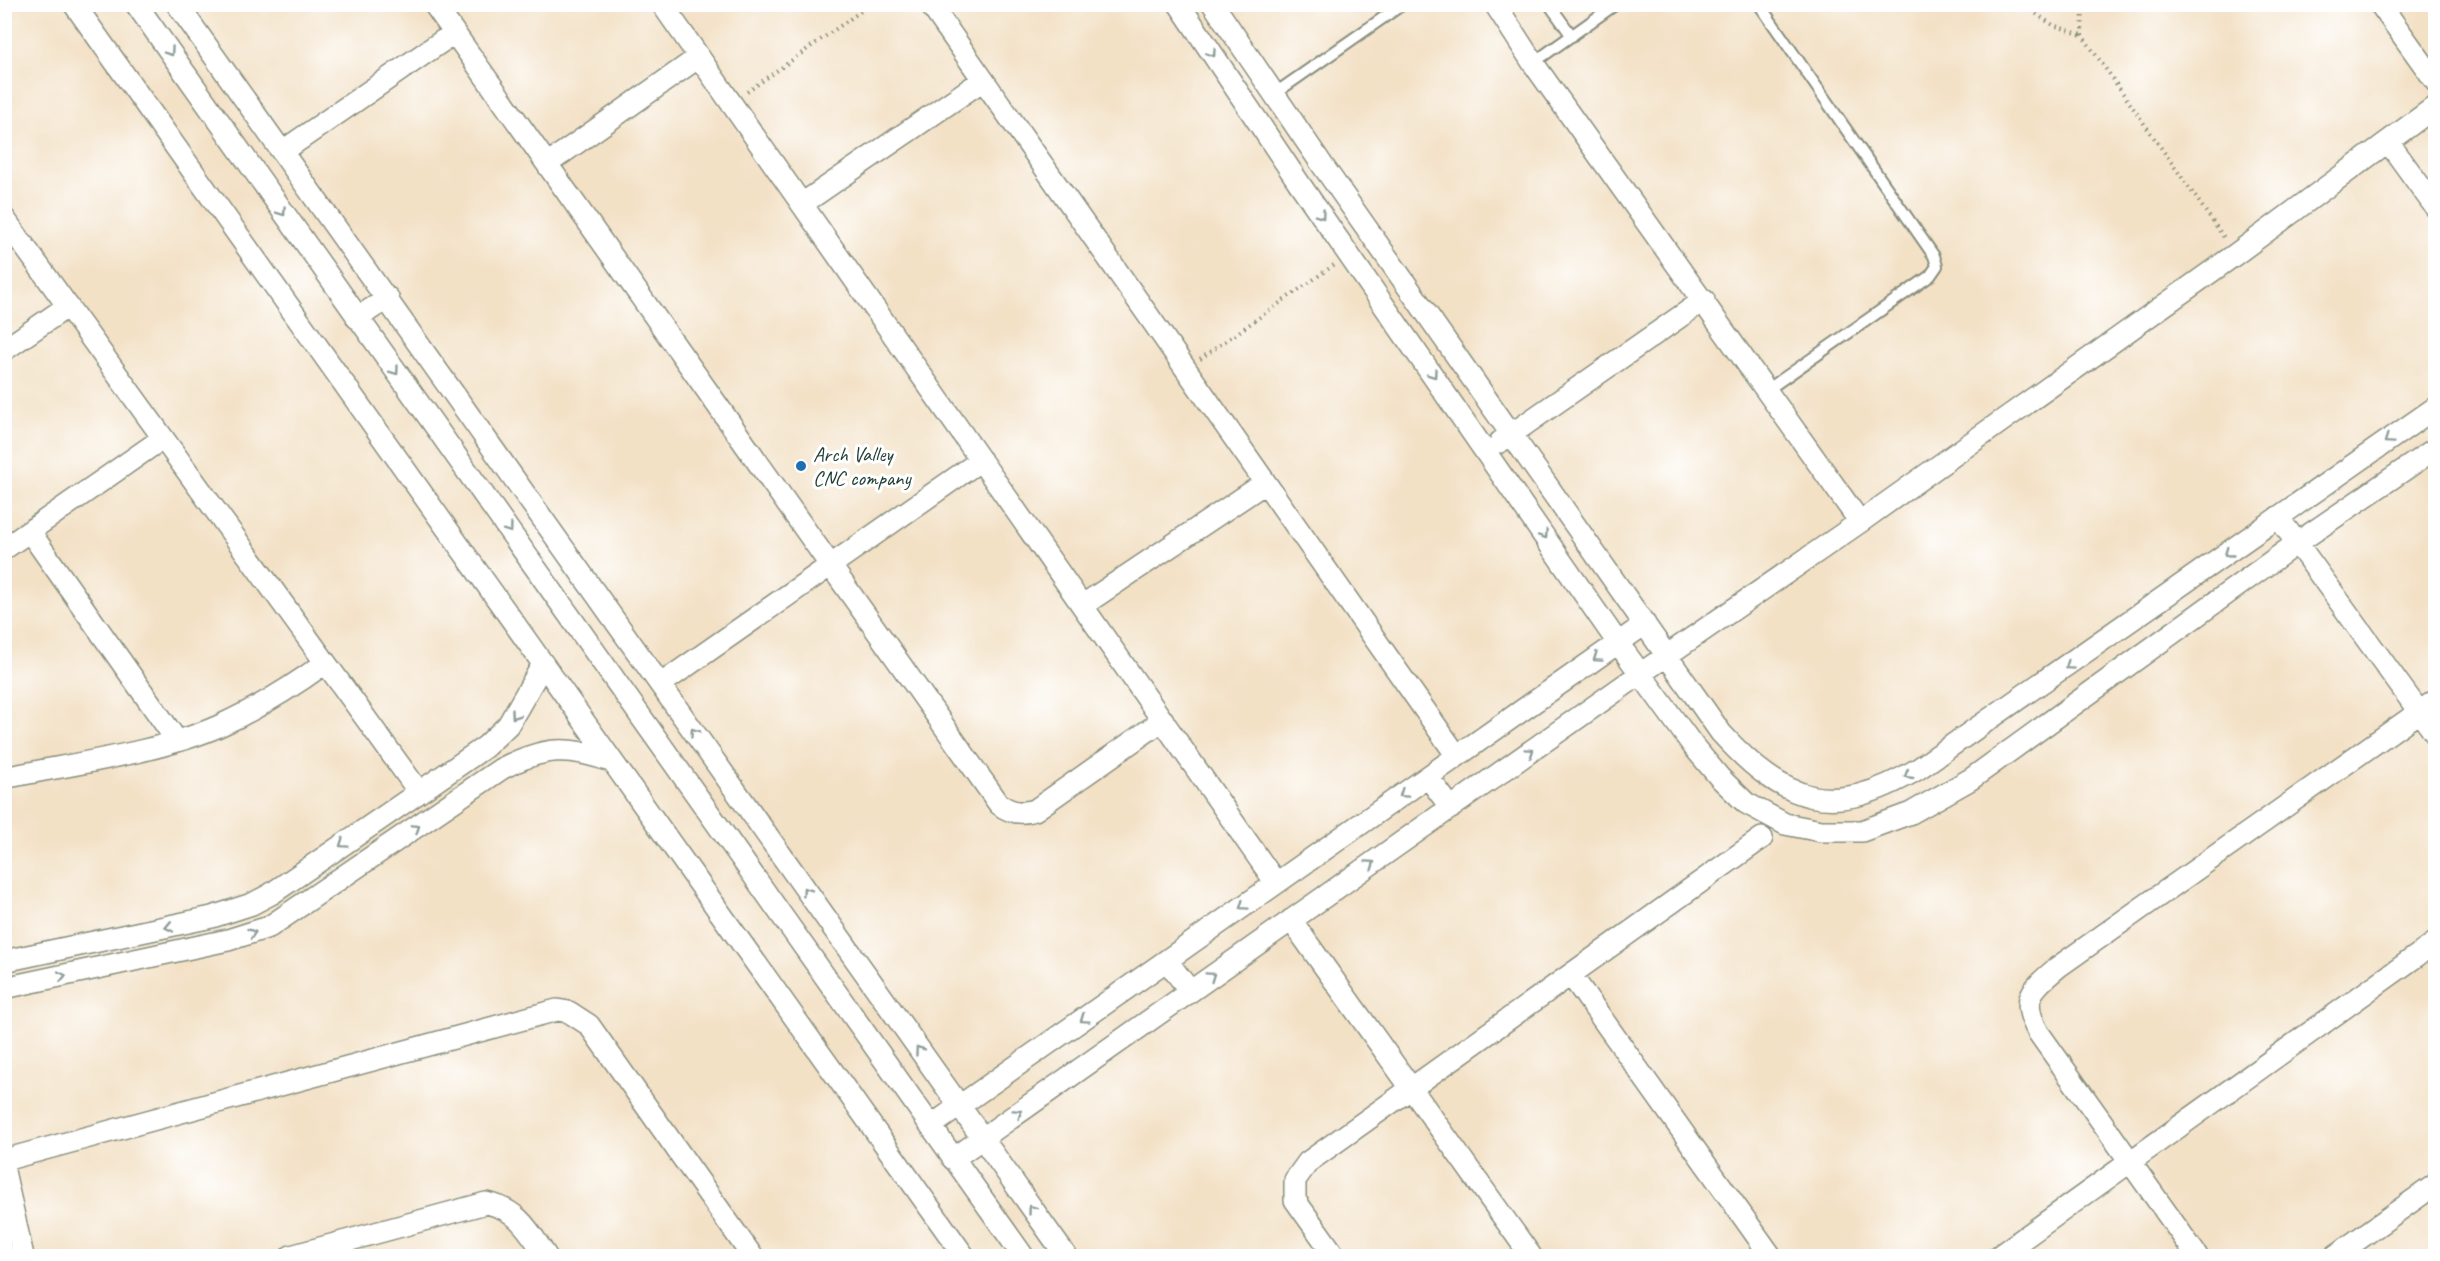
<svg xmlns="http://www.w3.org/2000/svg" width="2440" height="1261" font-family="Caveat,sans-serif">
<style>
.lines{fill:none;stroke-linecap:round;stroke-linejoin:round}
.service-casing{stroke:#898f7d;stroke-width:14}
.minor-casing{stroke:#898f7d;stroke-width:24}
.path{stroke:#898f7d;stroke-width:4;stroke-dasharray:1.5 4.5;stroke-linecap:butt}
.service{stroke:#fff;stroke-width:10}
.minor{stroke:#fff;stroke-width:21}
.oneway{stroke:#8f9e9a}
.poi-dot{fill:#1f6fb2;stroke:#fff;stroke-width:2}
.labels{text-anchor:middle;stroke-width:6;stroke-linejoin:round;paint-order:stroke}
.poi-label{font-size:21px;fill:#1f3d34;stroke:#fff;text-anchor:start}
</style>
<rect width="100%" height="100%" fill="#fff"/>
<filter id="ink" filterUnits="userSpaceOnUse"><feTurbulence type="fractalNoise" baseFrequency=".0167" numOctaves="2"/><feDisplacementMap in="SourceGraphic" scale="12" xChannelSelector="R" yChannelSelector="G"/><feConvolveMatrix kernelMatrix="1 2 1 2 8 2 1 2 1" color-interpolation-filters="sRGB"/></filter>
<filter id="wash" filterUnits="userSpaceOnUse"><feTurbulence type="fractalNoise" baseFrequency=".008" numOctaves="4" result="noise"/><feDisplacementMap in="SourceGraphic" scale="24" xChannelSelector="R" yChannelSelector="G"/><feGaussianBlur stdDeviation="1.35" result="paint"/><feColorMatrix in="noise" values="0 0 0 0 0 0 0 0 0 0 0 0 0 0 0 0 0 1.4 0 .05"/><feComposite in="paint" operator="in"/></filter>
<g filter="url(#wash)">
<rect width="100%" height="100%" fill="#f3e1c6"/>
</g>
<g filter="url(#ink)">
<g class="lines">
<g class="service-casing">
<path id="service" d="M1549,4l23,32
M1759,4l175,252 3,10 -7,10 -163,114
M1533,63l83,-59
M1274,94l129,-90"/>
</g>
<g class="minor-casing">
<path id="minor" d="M74,4l890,1252
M136,4l887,1252
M177,4l889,1252
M434,4l565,800c11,9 23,10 36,6l128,-90
M662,4l614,879
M930,4l527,752
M1179,4l120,179 319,460 76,104 26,31 26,25 39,21 36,7h41l49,-18 60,-34 326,-236 139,-95
M1213,4l110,162 398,567c64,70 111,87 197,36l518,-362
M1495,4l38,59 327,459
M2380,4l56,78
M2389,143l47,65
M283,151l171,-118
M547,164l152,-107
M802,204l181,-124
M4,218l415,574
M357,318l31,-20
M4,350l64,-44
M1500,442l204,-142
M2278,517l158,218
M30,532l147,209
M4,549l159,-111
M1083,605l182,-122
M661,684l320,-224
M1428,777l23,31
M4,778c67,-14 154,-25 215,-52 38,-17 73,-39 106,-63
M1291,920l240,336
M4,961l208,-44 40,-13 19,-10 214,-147 23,-22 35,-61
M1167,961l23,30
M1571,975l200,281
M4,988l224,-48 41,-13 232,-158c42,-22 67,-24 112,-7
M931,1126l714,-502
M953,1159l687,-485 220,-152 376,-268 200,-148
M4,1160l553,-150 12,2 20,13 163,231
M4,1171l19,85
M291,1256l195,-53c32,6 43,28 60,53
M1335,1256l-40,-56v-20l13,-18 454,-324
M1999,1256l437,-314
M2197,1256l-159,-224c-18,-34 -7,-42 20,-65l378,-267
M2335,1256l101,-72"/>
</g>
<path class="path" d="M2021,4l32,21 29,10
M2083,4l-1,31 143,204
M747,92l124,-88
M1200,359l134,-94"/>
<use href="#service" class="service"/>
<use href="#minor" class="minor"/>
</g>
<defs><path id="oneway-chevron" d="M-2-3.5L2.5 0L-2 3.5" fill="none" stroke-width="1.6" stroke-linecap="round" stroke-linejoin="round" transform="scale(1.5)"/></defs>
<g class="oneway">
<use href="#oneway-chevron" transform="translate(170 52) rotate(55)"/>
<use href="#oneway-chevron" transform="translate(1212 53) rotate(56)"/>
<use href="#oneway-chevron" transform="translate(282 212) rotate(55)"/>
<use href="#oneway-chevron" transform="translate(1321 215) rotate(55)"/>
<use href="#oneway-chevron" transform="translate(395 371) rotate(54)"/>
<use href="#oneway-chevron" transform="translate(1433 374) rotate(55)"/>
<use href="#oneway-chevron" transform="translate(2388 440) rotate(145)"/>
<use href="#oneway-chevron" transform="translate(509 529) rotate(54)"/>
<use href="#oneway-chevron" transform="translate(1544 535) rotate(56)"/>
<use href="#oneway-chevron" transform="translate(2228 553) rotate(144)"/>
<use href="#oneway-chevron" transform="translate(1597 658) rotate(145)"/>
<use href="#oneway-chevron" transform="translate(2069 666) rotate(145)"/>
<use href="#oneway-chevron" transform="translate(515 715) rotate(125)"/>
<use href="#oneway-chevron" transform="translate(694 732) rotate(-125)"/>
<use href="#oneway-chevron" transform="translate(1530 752) rotate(-35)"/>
<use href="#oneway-chevron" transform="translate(1908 775) rotate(149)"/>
<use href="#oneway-chevron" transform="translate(1403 794) rotate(145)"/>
<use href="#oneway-chevron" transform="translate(416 828) rotate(-34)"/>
<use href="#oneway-chevron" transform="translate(343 844) rotate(145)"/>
<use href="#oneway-chevron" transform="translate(1371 864) rotate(-35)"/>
<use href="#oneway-chevron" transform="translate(806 891) rotate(-125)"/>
<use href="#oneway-chevron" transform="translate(1243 906) rotate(145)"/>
<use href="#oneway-chevron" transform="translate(169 927) rotate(168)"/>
<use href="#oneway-chevron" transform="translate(252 933) rotate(-19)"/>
<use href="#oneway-chevron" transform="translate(62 976) rotate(-12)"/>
<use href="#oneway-chevron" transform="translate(1211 976) rotate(-35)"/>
<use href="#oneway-chevron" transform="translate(1084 1019) rotate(145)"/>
<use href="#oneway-chevron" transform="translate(919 1050) rotate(-125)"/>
<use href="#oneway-chevron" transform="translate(1018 1113) rotate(-35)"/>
<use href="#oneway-chevron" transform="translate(1032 1209) rotate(-126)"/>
</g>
</g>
<circle class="poi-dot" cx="801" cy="466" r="6"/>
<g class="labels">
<g class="poi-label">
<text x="813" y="461">Arch Valley<tspan x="813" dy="24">CNC company</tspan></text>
</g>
</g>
<rect width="2440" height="1261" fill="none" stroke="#fff" stroke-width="24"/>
</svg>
